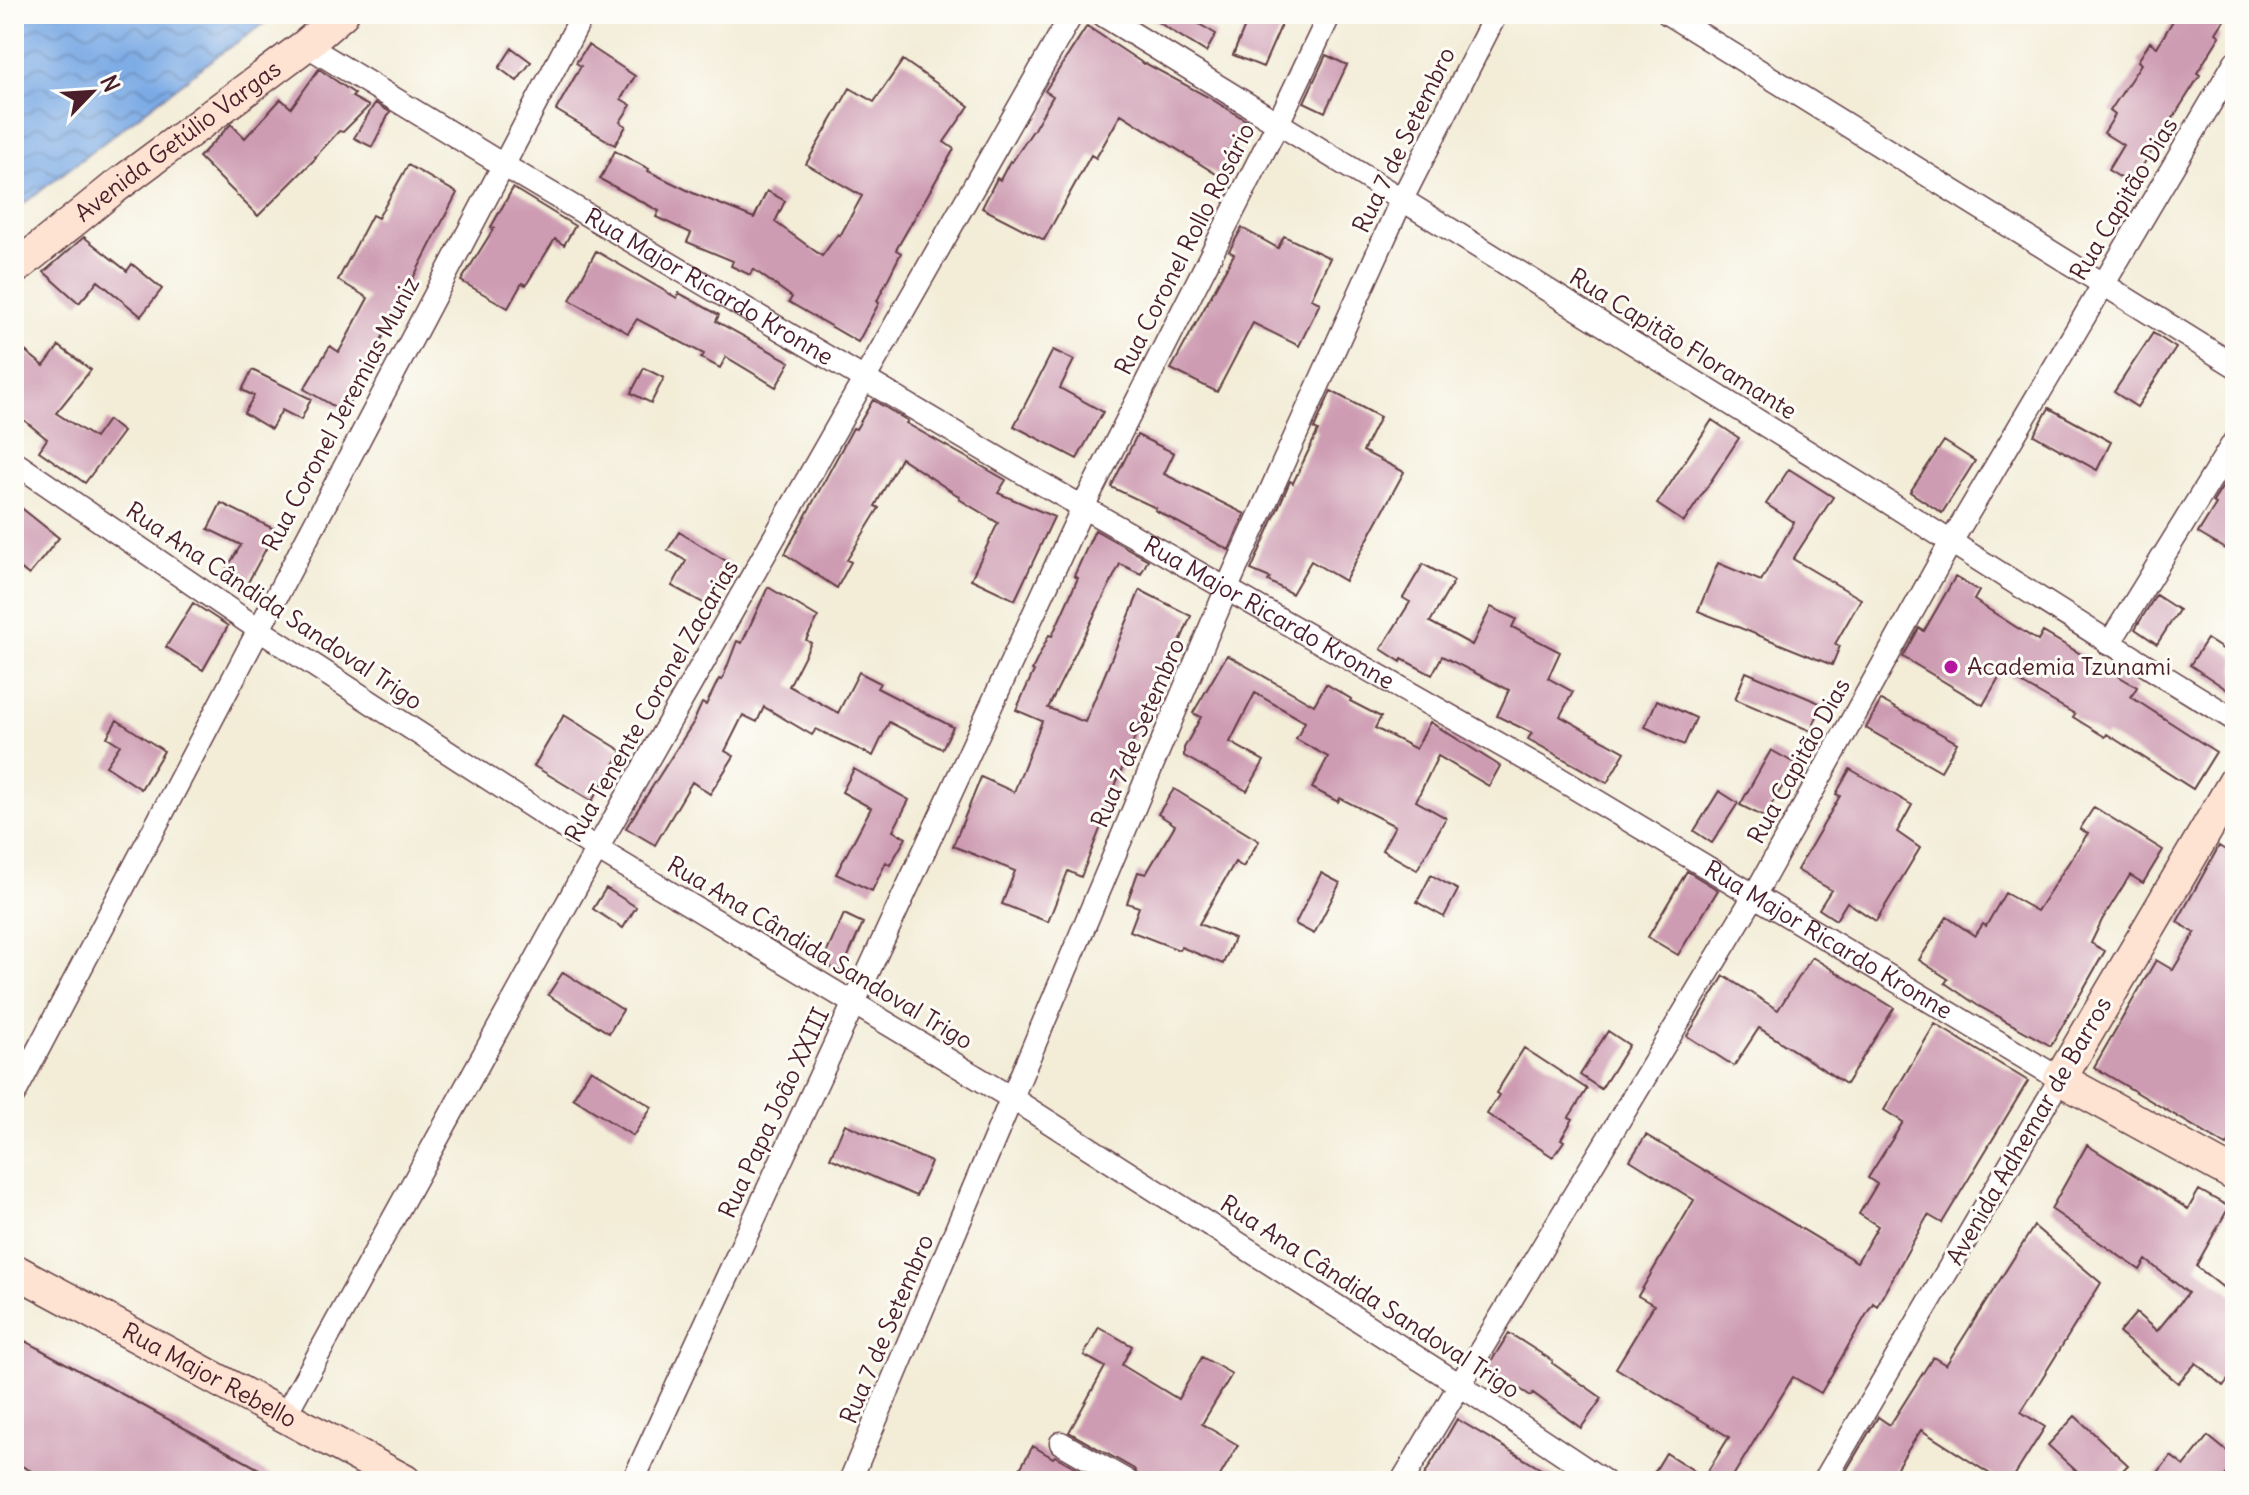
<svg xmlns="http://www.w3.org/2000/svg" width="2249" height="1495" font-family="Delius,sans-serif">
<style>
.water{fill:url(#water-waves);stroke:#626488;stroke-width:2}
.building{fill:#ce9cb2}
.lines{fill:none;stroke-linecap:round;stroke-linejoin:round}
.street-casing{stroke:#633e45;stroke-width:25}
.secondary-casing{stroke:#633e45;stroke-width:35}
.street{stroke:#fff;stroke-width:22}
.secondary{stroke:#fee3d2;stroke-width:32}
.poi-dot{fill:#b5179e;stroke:#fdfcf7;stroke-width:3}
.labels{text-anchor:middle;stroke-width:6;stroke-linejoin:round;paint-order:stroke}
.street-label{font-size:24px;fill:#4a1f2b;stroke:#fdfcf7}
.poi-label{font-size:24px;fill:#4a1f2b;stroke:#fdfcf7;text-anchor:start}
</style>
<defs>
<pattern id="water-waves" width="16" height="10" patternUnits="userSpaceOnUse" patternTransform="scale(2)"><rect width="16" height="10" fill="#7aaae5"/><path d="M0 5q4-4 8 0t8 0" fill="none" stroke="#668aba"/></pattern>
</defs>
<rect width="100%" height="100%" fill="#fdfcf7"/>
<filter id="ink" filterUnits="userSpaceOnUse"><feTurbulence type="fractalNoise" baseFrequency=".0125" numOctaves="2"/><feDisplacementMap in="SourceGraphic" scale="16" xChannelSelector="R" yChannelSelector="G"/><feConvolveMatrix kernelMatrix="1 2 1 2 8 2 1 2 1" color-interpolation-filters="sRGB"/></filter>
<filter id="wash" filterUnits="userSpaceOnUse"><feTurbulence type="fractalNoise" baseFrequency=".006" numOctaves="4" result="noise"/><feDisplacementMap in="SourceGraphic" scale="32" xChannelSelector="R" yChannelSelector="G"/><feGaussianBlur stdDeviation="1.8" result="paint"/><feColorMatrix in="noise" values="0 0 0 0 0 0 0 0 0 0 0 0 0 0 0 0 0 1.4 0 .05"/><feComposite in="paint" operator="in"/></filter>
<g filter="url(#wash)">
<rect width="100%" height="100%" fill="#f3edd8"/>
<path class="water" d="M14,14h264l-65,45 -199,152z"/>
<g id="blocks">
<path class="building" d="M1145,14h37l34,20 -10,18z
M1250,14h21l13,5 -21,48 -30,-12z
M2177,14h51l-12,19 4,3 -23,37 3,2 -69,109 -23,-14 15,-25 -19,-12 11,-18 -5,-4 31,-47 -3,-3 12,-19 7,5z
M1087,26l57,38 1,-1 63,34 39,24 -16,25 6,4 -16,27 -100,-63 -25,44 -5,-3 -47,85 -62,-32 15,-30 3,2 10,-19 2,1 22,-33 19,-33 -8,-5z
M588,45l47,31 -14,23 10,6 -11,17 6,4 -11,19 -59,-35 25,-44 -5,-3z
M512,48l19,14 -14,19 -18,-13z
M1326,55l21,10 -22,47 -21,-10z
M903,60l66,46 -25,36 10,7 -58,101 5,3 -24,48 2,2 -21,39 -69,-40 3,-5 -39,-28 -3,6 -19,-9 2,-5 -46,-19 4,-9 -35,-16 3,-6 -59,-32 15,-28 34,18 -1,2 47,23 59,24 13,-27 18,10 -10,21 47,34 16,-22 2,2 22,-40 -56,-32 44,-76 24,14z
M319,69l36,25 -3,3 17,9 -26,26 -4,-1 -24,26 1,1 -58,58 -59,-59 32,-33 14,14 36,-39 10,9z
M375,103l15,9 -18,35 -18,-9z
M408,165l49,28 -113,219 -40,-23 26,-43 9,6 29,-54 -30,-18 34,-65 6,3z
M513,188l62,38 -11,19 -9,-6 -29,46 -4,-2 -14,25 -47,-27 33,-53 -3,-1z
M1242,228l36,20 6,-12 46,22 -19,41 9,4 -21,43 -46,-23 -36,69 -46,-23 63,-115 -5,-3z
M84,237l43,34 5,-7 30,25 -21,27 -43,-35 -19,22 -35,-31z
M596,251l81,47 2,-5 40,22 -3,6 74,41 -14,25 -50,-30 -6,11 -19,-10 3,-4 -67,-35 -9,14 -58,-33z
M2153,333l23,15 -39,59 -23,-15z
M14,342l30,24 15,-20 32,24 -35,43 39,25 13,-18 15,12 -38,51 -46,-32 8,-12 -33,-27z
M1053,350l21,10 -14,28 43,24 -26,47 -63,-33z
M644,368l20,10 -13,25 -20,-10z
M252,370l59,29 -10,21 -19,-10 -11,19 -27,-16 10,-17 -12,-6z
M1331,391l49,26 -17,34 41,21 -59,109 -34,-20 -19,33 -24,-13 2,-3 -19,-8 39,-89 3,2 25,-52 -4,-2z
M873,400l35,21 -2,2 100,57 -8,13 56,24 -39,83 -44,-21 27,-56 -39,-24 1,-2 -59,-39 -26,48 4,2 -32,52 4,2 -14,26 -52,-34 68,-126 3,1z
M2049,408l62,34 -14,28 -63,-35z
M1712,420l27,18 -55,84 -27,-18z
M1137,435l37,18 -10,21 81,40 -16,36 -74,-40 1,-2 -45,-21z
M1944,441l31,20 -33,52 -32,-21z
M2235,467v88l-37,-22 18,-29 -3,-2z
M1789,469l44,28 -40,62 68,40 -26,45 5,2 -8,19 -134,-54 20,-48 43,18 33,-59 -28,-18z
M14,502l45,36 -30,37 -15,-12z
M221,503l55,27 -31,58 -22,-13 18,-30 -33,-16z
M1095,530l53,30 -7,14 -21,-10 -72,144 37,14 55,-132 51,26 -34,81 -5,-2 -46,113 2,1 -27,68 -13,-6 -20,51 -46,-18 13,-33 -62,-25 28,-69 33,15 28,-71 -26,-11 18,-39 -2,-1 17,-35 3,1 26,-58 -4,-2z
M679,532l52,32v8l-7,12 -6,-3 -13,23 -33,-18 14,-25 -18,-11z
M1423,564l31,17 -24,41 42,23 19,-38 25,12 -4,8 48,25 -12,26 25,14 -13,24 65,36 -18,31 -79,-44 4,-6 -35,-17 12,-26 -67,-34 -10,19 -30,-16 -1,3 -20,-13 29,-47 -7,-4z
M1955,577l24,14 -5,9 64,41 5,-9 94,55 -6,10 85,55 -23,37 -86,-55 -2,3 -32,-20 2,-3 -73,-42 -19,33 -80,-48 16,-29 5,3z
M768,587l50,30 -12,23 5,3 -22,43 49,27 21,-41 21,11 -3,5 76,39 -11,22 -53,-27 -16,34 -57,-27 -4,6 -48,-28 -7,15 -14,-7 -18,36 9,5 -24,38 -18,-12 -37,63 -29,-17 67,-105 9,-20 4,2 13,-26 3,1 15,-39 5,2z
M2156,595l23,15 -22,34 -22,-15z
M193,603l35,23 -25,44 -37,-23z
M2207,639l28,18v38l-45,-30z
M1227,655l87,50 12,-21 25,15 -1,2 31,16 -6,11 41,21 14,-27 70,44 -11,20 -51,-30 -22,45 30,17 -29,52 -35,-20 13,-24 -55,-28 -2,4 -26,-14 16,-31 -32,-18 9,-17 -50,-29 -25,49 34,19 -17,30 -63,-35v-8l17,-31 -8,-4z
M1746,672l76,32 -11,27 -76,-32z
M1657,700l39,18 -12,27 -39,-18z
M1881,700l76,43 -16,28 -75,-43z
M564,715l58,36 -30,50 -58,-35z
M117,720l47,31 -23,38 -35,-23 14,-21 -13,-8z
M1771,750l25,14 -32,53 -24,-12z
M854,769l55,31 -16,31 13,7 -16,27 -4,-3 -14,29 -36,-17 35,-66 -29,-16z
M1850,769l62,36 -15,27 23,16 -44,73 -29,-19 -11,18 -17,-11 12,-19 -34,-20 43,-74 -4,-2z
M1174,789l85,52 -16,26 -8,-5 -36,62 35,14 -11,26 -42,-17 -2,3 -49,-19 9,-24 -12,-4 11,-31 8,2 29,-49 -17,-11z
M1719,791l19,12 -26,40 -18,-12z
M2094,807l69,43 -20,33 -13,-8 -28,45 -11,23 14,8 -54,95 -74,-41 -32,-22 3,-4 -29,-19 28,-43 28,19 8,-12 3,2 19,-33 32,18 51,-78 -8,-4z
M2219,846l16,10v276l-8,14 -133,-79 62,-107 17,10 22,-37 -18,-11z
M1687,871l31,19 -40,65 -30,-18z
M1321,873l19,10 -26,51 -19,-10z
M1431,875l27,15 -14,27 -27,-15z
M606,888l30,19 -13,21 -30,-19z
M844,914l19,9 -22,49 -19,-9z
M1812,957l82,51 -48,76 -87,-56 -25,38 -47,-30 37,-60 54,34z
M563,972l60,38 -14,23 -61,-38z
M1935,1024l93,57 -86,142 -14,-8 -51,91 -4,-3 -52,90 -28,-16 -63,104h-81l17,-28 38,24 25,-40 -113,-69 38,-63 -16,-9 56,-96 -64,-40 16,-25 211,127 21,-36 -19,-12 18,-30 -9,-6 35,-56 -19,-12z
M1608,1031l21,14 -28,44 -21,-14z
M1524,1048l63,41 -18,28 4,2 -12,20 3,2 -11,16 -66,-43 12,-19 -3,-2z
M591,1069l61,38 -19,29 -60,-38z
M845,1124l86,38 -15,34 -86,-38z
M2087,1145l101,64 11,-19 30,17 -33,59 39,31v74l-12,15 -27,-23 -18,20 -59,-50 17,-20 21,18 31,-38 -42,-33 -6,10 -89,-61z
M2034,1226l67,57 -80,129 24,15 -34,54h-10l-80,-51 -33,51h-48l38,-64 12,8 43,-68 13,8z
M1099,1327l33,19 -10,19 56,34 24,-42 30,17 -30,50 36,21 -21,36h-76l-7,-12 -65,-37 36,-65 -21,-12z
M1509,1333l44,28 -1,2 50,35 -21,30 -48,-35 -2,3 -44,-28z
M14,1335l267,146h-231l-36,-19z
M2075,1416l53,49 -16,16h-25l-39,-36z
M1457,1419l104,62h-140z
M2208,1436l27,22v6l-14,17h-70l20,-25 13,10z
M1033,1446l20,12 2,-2 44,25h-86z"/>
</g>
</g>
<g filter="url(#ink)">
<use href="#blocks" fill-opacity="0" stroke="#633e45" stroke-width="2"/>
<g class="lines">
<g class="street-casing">
<g id="street">
<path d="M1101,14c256,157 510,315 765,474 123,78 245,157 369,232"/>
<path d="M1668,14l567,352"/>
<path id="s1" d="M306,45l197,120 527,312 520,296 510,306 -236,402"/>
<path d="M14,462l244,167 339,220 416,250 447,286 144,96"/>
<path d="M2109,644l126,-204"/>
<path d="M14,1095l569,-1081"/>
<path d="M284,1417l313,-568 475,-835"/>
<path d="M1061,1443l66,38"/>
<path d="M633,1481l450,-974 195,-384 52,-109"/>
<path d="M850,1481l377,-893 175,-389 94,-185"/>
<path d="M1402,1481l352,-585 197,-354 284,-480"/>
</g>
</g>
<g class="secondary-casing">
<g id="secondary">
<path id="s2" d="M14,269l100,-81 192,-143 36,-31"/>
<path d="M2235,781l-175,298 175,96"/>
<path id="s3" d="M14,1270l391,211"/>
</g>
</g>
<use href="#street" class="street"/>
<use href="#secondary" class="secondary"/>
</g>
</g>
<circle class="poi-dot" cx="1951" cy="667" r="8"/>
<g class="labels">
<g class="street-label">
<text transform="translate(1404 140) rotate(-64)" y="8">Rua 7 de Setembro</text>
<text dy="8" stroke="none"><textPath href="#s2" startOffset="208">Avenida Getúlio Vargas</textPath></text>
<text transform="translate(2124 199) rotate(-59)" y="8">Rua Capitão Dias</text>
<text transform="translate(1185 249) rotate(-63)" y="8">Rua Coronel Rollo Rosário</text>
<text dy="8" stroke="none"><textPath href="#s1" startOffset="470">Rua Major Ricardo Kronne</textPath></text>
<text transform="translate(1683 344) rotate(32)" y="8">Rua Capitão Floramante</text>
<text transform="translate(341 414) rotate(-62)" y="8">Rua Coronel Jeremias Muniz</text>
<text transform="translate(274 606) rotate(34)" y="8">Rua Ana Cândida Sandoval Trigo</text>
<text dy="8" stroke="none"><textPath href="#s1" startOffset="1118">Rua Major Ricardo Kronne</textPath></text>
<text transform="translate(652 701) rotate(-60)" y="8">Rua Tenente Coronel Zacarias</text>
<text transform="translate(1138 733) rotate(-67)" y="8">Rua 7 de Setembro</text>
<text transform="translate(1799 761) rotate(-61)" y="8">Rua Capitão Dias</text>
<text dy="8" stroke="none"><textPath href="#s1" startOffset="1766">Rua Major Ricardo Kronne</textPath></text>
<text transform="translate(820 953) rotate(31)" y="8">Rua Ana Cândida Sandoval Trigo</text>
<text transform="translate(774 1113) rotate(-65)" y="8">Rua Papa João XXIII</text>
<text transform="translate(2029 1131) rotate(-60)" y="8">Avenida Adhemar de Barros</text>
<text transform="translate(1370 1297) rotate(33)" y="8">Rua Ana Cândida Sandoval Trigo</text>
<text transform="translate(887 1329) rotate(-67)" y="8">Rua 7 de Setembro</text>
<text dy="8" stroke="none"><textPath href="#s3" startOffset="222">Rua Major Rebello</textPath></text>
</g>
<g class="poi-label">
<text x="1967" y="675">Academia Tzunami</text>
</g>
</g>
<rect width="2249" height="1495" fill="none" stroke="#fdfcf7" stroke-width="48"/>
<g transform="translate(92 92) rotate(65)" stroke="#fdfcf7" stroke-width="6" paint-order="stroke">
<path d="M0-6L14 30L0 20L-14 30Z" fill="#4a1f2b"/>
<text y="-12" font-size="22" font-weight="bold" text-anchor="middle" fill="#4a1f2b">N</text>
</g>
</svg>
